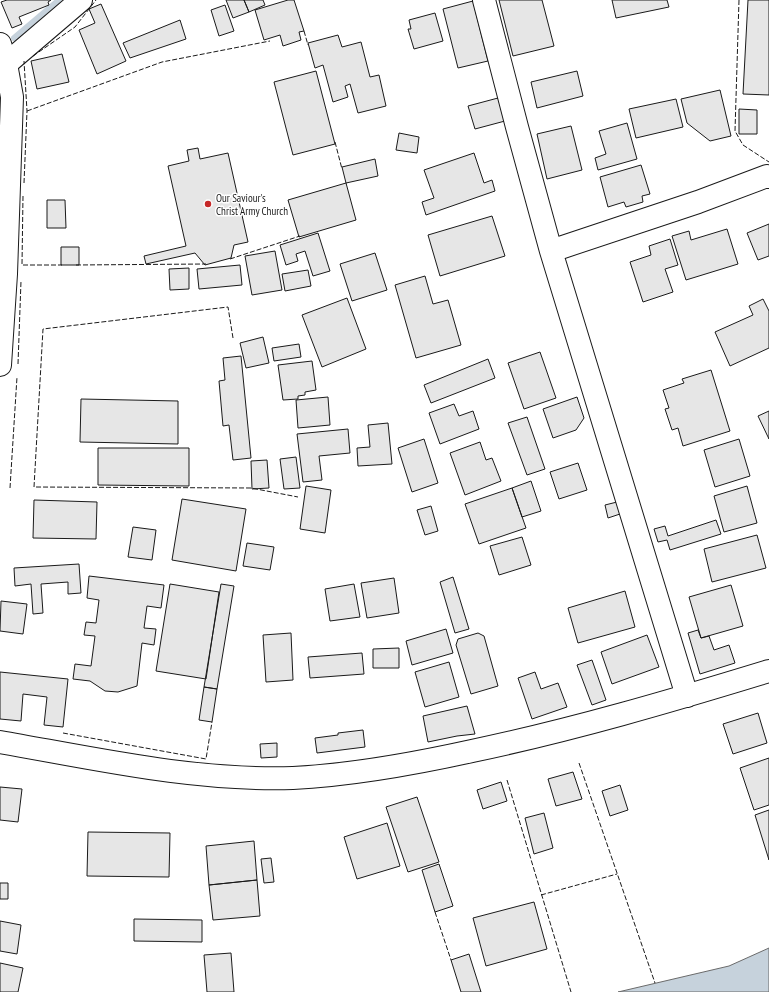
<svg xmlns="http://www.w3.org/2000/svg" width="769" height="992" font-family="'PT Sans Narrow',sans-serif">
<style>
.water{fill:#c6d2dc;stroke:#6a6a6a}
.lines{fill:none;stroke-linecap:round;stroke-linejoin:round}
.stream{stroke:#c6d2dc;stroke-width:6}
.building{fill:#e6e6e6;stroke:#1a1a1a}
.minor-casing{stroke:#1a1a1a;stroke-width:24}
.minor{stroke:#fff;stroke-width:22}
.fence{stroke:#1a1a1a;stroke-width:1;stroke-dasharray:5 2;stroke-linecap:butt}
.poi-dot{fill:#c62828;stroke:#fff;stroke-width:1.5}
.labels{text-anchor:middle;stroke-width:3;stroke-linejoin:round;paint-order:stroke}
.poi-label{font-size:11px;fill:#1a1a1a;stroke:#fff;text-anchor:start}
</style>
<rect width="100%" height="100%" fill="#fff"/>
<path class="water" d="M769,948v44h-151l111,-26z"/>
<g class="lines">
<path class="stream" d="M14,38l45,-38"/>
</g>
<path class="building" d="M7,0h44l-3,2 1,3 -30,12 3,7 -10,4 -11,-26z
M226,0h18l5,12 -16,6z
M244,0h19l2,5 -16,7z
M288,0h6l10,31 -5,1 2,8 -18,6 -3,-11 -16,5 -9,-30z
M499,0h43l12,46 -41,10z
M612,0h55l2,7 -53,11z
M748,0h21v95l-26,-1z
M473,1l15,60 -30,7 -15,-59z
M101,4l25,57 -29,13 -18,-44 16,-7 -6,-14z
M225,5l9,26 -15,5 -8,-26z
M435,13l8,28 -29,8 -6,-20h3l-2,-9z
M180,20l6,19 -56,19 -7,-15z
M338,35l4,12 19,-5 9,35 9,-2 7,31 -28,7 -8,-29 -5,2 3,11 -15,5 -10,-37 -8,3 -7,-25z
M62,54l7,28 -32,7 -6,-28z
M316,71l19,73 -42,11 -19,-73z
M577,71l6,25 -46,12 -6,-26z
M720,90l11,46 -21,5 -23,-18 -6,-24z
M498,98l7,23 -30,8 -7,-23z
M676,99l7,28 -47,11 -7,-29z
M739,109l18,1v24h-18z
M627,123l10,36 -39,11 -3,-12 11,-4 -7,-23z
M571,126l11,44 -35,9 -10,-45z
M399,133l20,4 -2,16 -21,-3z
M198,148l2,11 28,-6 20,89 -14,3 -3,13 -26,7 -10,-12 -49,11 -2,-8 42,-10 -18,-80 21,-5 -2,-11z
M474,153l10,30 8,-3 3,11 -69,24 -4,-13 12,-4 -10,-28z
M375,159l3,17 -32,7 -4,-16z
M641,165l9,29 -8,2 1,6 -17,5 -2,-5 -16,5 -8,-30z
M346,183l10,37 -57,17 -11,-37z
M47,200h18l1,28h-19z
M492,216l13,40 -65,20 -12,-41z
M769,224v32l-11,4 -11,-27z
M727,229l11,35 -52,16 -14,-44 17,-5 2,9z
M318,233l12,38 -17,5 -8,-25 -9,3 2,7 -12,4 -6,-20z
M670,239l8,26 -13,4 8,23 -30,10 -13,-40 21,-7 -2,-9z
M61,247h18v18h-18z
M275,251l7,39 -30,5 -7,-39z
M375,253l12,37 -35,11 -12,-37z
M240,265l2,20 -43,4 -2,-20z
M189,268v21l-19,1 -1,-21z
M308,270l3,16 -26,5 -3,-17z
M425,276l8,28 15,-4 13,45 -45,13 -21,-73z
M347,298l19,51 -44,18 -20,-52z
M763,299l6,12v37l-39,18 -15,-34 38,-17 -4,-9z
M263,337l6,26 -23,5 -6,-25z
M299,344l2,13 -27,4 -2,-13z
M540,352l16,46 -32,11 -16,-46z
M241,356l10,102 -18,2 -4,-35 -6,1 -4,-45 6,-1 -2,-22z
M488,359l7,19 -64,25 -7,-18z
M312,361l4,29 -11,2v3l-7,1v3l-15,1 -5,-35z
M711,370l19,61 -47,15 -5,-18 -6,2 -7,-21 4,-1 -6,-18 21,-7 -2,-4z
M328,397l2,28 -32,3 -2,-28z
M577,397l7,21 -8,12 -23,8 -10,-29z
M81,399l97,2v43l-98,-2z
M454,404l5,12 14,-5 6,18 -39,15 -11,-31z
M769,411v28l-11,-23z
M527,417l18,52 -18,6 -19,-52z
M388,423l4,41 -34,2 -1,-18 13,-1 -2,-22z
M348,429l2,24 -31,3 3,24 -19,2 -6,-48z
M424,439l14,44 -26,9 -14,-44z
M739,439l11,37 -35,11 -11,-37z
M480,442l6,18 6,-2 9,23 -36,14 -15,-42z
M98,448h91v38l-91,-1z
M296,457l4,31 -16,1 -4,-30z
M267,460l2,28 -17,1 -1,-28z
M578,463l9,27 -28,9 -9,-27z
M531,481l10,30 -19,6 -10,-29z
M306,486l25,4 -6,43 -25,-4z
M747,486l10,37 -33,9 -10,-36z
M512,488l14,40 -47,16 -14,-40z
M182,499l64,10 -10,62 -64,-11z
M34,500l63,2 -1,37 -63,-1z
M617,502l3,12 -12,4 -3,-13z
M431,506l7,25 -13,4 -8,-25z
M716,520l5,14 -51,16 -3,-10 -9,2 -4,-13 11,-3 3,10z
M133,527l23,3 -4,30 -24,-3z
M757,535l9,33 -54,14 -8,-33z
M522,537l9,28 -32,10 -9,-29z
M247,543l27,4 -4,23 -27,-4z
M79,564l2,29 -13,1v-12l-27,2 2,29 -10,1 -2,-30 -16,2 -1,-18z
M89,576l75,9 -3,23 -14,-2 -3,22 12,1 -2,16 -12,-2 -5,43 -19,6 -13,-1 -15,-10 -17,-2 2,-15 16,2 4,-30 -11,-1 2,-13 10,1 3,-23 -12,-2z
M453,577l16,52 -14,4 -15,-51z
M394,578l5,35 -32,5 -6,-35z
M170,584l49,8 -13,87 -50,-8z
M221,584l13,2 -17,103 -13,-2z
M354,584l6,33 -30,4 -5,-32z
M731,585l12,41 -42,12 -12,-41z
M625,591l10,36 -57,16 -10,-35z
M1,601l26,3 -4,30 -23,-3z
M446,629l7,24 -41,12 -6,-24z
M698,630l3,8 8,-2 5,14 15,-5 6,18 -35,11 -12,-41z
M291,633l2,47 -27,2 -3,-47z
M478,633l6,3 14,50 -27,8 -15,-49 2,-6z
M647,635l12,32 -47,17 -11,-32z
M399,648v20h-26v-19z
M362,653l2,21 -54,4 -2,-21z
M592,660l14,40 -14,5 -15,-40z
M449,662l10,35 -34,10 -10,-35z
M0,672l68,7 -5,48 -19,-2 3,-28 -24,-3 -2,27 -21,-2z
M535,672l6,17 17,-6 9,24 -35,12 -14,-41z
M204,687l13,2 -5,33 -13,-2z
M467,706l8,28 -18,2 -29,6 -5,-26z
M758,713l9,30 -34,11 -10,-30z
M363,730l2,17 -48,6 -2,-15 23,-3v-2z
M277,743v14l-16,1 -1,-14z
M769,758v47l-15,5 -14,-42z
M573,772l9,27 -26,7 -8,-27z
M501,782l6,19 -24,8 -6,-19z
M620,785l8,25 -18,6 -8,-25z
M0,787l22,2 -4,33 -18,-2z
M417,797l22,65 -31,10 -22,-65z
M769,810v50l-14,-45z
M544,813l9,35 -19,6 -9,-36z
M387,823l13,43 -43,13 -13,-42z
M88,832l82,1 -1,44 -82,-1z
M254,841l3,39 -48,5 -3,-39z
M271,858l3,24 -10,1 -3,-24z
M439,864l14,42 -18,6 -13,-42z
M257,880l3,36 -47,4 -4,-35z
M0,883h8v16h-8z
M534,902l13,47 -61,17 -13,-48z
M134,919l68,1v22l-68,-1z
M0,921l21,4 -4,29 -17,-3z
M231,953l3,39h-27l-3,-37z
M469,954l12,38h-20l-10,-32z
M0,963l23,5 -5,24h-18z"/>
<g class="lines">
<g class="minor-casing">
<path id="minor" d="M484,0l33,127 34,124 136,445
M0,44l6,20 6,33 -6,177 -6,91
M6,64l75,-64
M551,251l147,-49 69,-26 2,1
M0,742c97,17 194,39 293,36 60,-3 120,-14 179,-27 100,-21 199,-50 297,-80"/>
</g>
<use href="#minor" class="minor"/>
<path class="fence" d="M739,0l-4,131 8,14 26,17
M304,31l4,14
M33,56l42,-29 21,-27
M27,111l135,-49 108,-21
M335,142l7,27
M24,183l3,-72 -3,-50
M23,196l-1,69h40
M230,259l70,-23
M76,265l130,-1
M233,338l-5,-31 -185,22 -9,158 217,1 47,9
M18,364l3,-83
M10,488l7,-111
M63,733l143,26 6,-37
M579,763l76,220
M507,780l64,212
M541,895l76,-21
M435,912l16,48"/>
</g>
<circle class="poi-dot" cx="208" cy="204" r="4"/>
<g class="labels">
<g class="poi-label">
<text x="216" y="202">Our Saviour's<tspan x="216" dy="13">Christ Army Church</tspan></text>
</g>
</g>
</svg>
